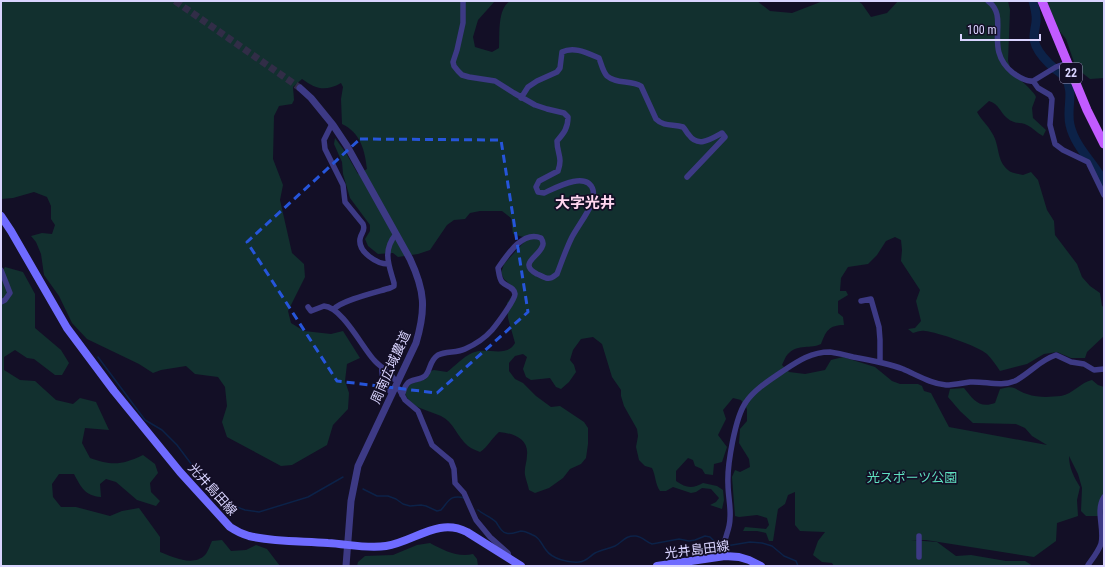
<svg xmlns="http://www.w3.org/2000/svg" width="1105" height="567" font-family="'Roboto Condensed','Noto Sans JP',sans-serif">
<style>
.green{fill:#12302f}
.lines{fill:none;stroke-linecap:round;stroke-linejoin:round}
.stream{stroke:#0c2248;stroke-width:1.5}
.river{stroke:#0c2248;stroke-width:9}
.tertiary-tunnel{stroke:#312d47;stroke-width:7;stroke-dasharray:7 3.5;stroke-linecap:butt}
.minor{stroke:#3d3a85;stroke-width:5.5}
.tertiary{stroke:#3d3a85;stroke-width:7}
.secondary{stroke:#6f6bff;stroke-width:8}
.primary{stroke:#c25bff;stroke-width:9}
.marked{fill:none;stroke:#2655da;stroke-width:3;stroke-dasharray:8 5;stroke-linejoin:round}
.labels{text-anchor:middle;stroke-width:3.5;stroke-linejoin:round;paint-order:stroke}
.shield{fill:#130f26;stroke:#9e99be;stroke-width:1}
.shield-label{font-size:12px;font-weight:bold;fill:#d9d4ff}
.street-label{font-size:13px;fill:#d9d4ff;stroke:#130f26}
.park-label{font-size:13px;fill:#5fe0c0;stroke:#130f26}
.quarter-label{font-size:15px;font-weight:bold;fill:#ffd6f0;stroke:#130f26}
</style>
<rect width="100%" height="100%" fill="#130f26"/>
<path class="green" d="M1,1h494l-17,19 -5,17 2,10 17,5 7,-4c1,-13 -2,-39 11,-47h247l13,10 22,2 31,-12h35l4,3 9,13 16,-4 11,-12h110l2,9 -2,51 5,14c7,5 9,6 15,12 3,4 6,5 8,10l-4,11 1,10 13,12 -3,6c-6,-3 -10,-8 -16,-11 -5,-3 -12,0 -20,-7 -8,-7 -7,-13 -18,-17l-12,11c4,8 11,13 15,21 8,12 4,27 16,37 3,3 10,4 15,5l8,-3 7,8 9,30 7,11 1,14 22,29 5,13 8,9 10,7 2,13 2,1v29l-17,16 -2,6h-14l-14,-6 -13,2 -17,10 -27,7c-4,-6 -8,-12 -13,-17 -9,-8 -50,-22 -62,-23 -4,-1 -8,1 -12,2l-5,-4 7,-1 6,-7 -5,-20 4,-11 -19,-29 1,-11 -1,-10 -6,-3 -9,4 -9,14 -9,9 -20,3 -7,11 -1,13h6l2,4 -10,6v12l5,4 1,8c-15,0 -18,6 -23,19 -10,5 -23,0 -32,9 -3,2 -5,8 -7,12l7,7 16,2 20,-4 6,-10 12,-3 32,10 17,14 8,3h18l4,2 2,5 7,2 18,34 98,18 -15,-9 -7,-8 -9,-4 -43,-1 -13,-12 -12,-14 2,-8 14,-1c9,11 15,21 31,15l5,-14c16,-4 13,0 27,5 11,4 23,3 34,2 12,-2 20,-14 31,-16l6,5 6,2v129h-18l-5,-5 1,-23 -4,-14 -9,-18c0,12 5,21 11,31l-3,13 1,16 -21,7 -1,18 -22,16 -108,-17h-15l26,2 19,14 15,-1 35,6h19l8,5h-199l-2,-3 -10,-1 -9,-7 5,-14 7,-9 -25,-1 -5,-6v-33l-7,3 -3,9 -7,5 -5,32h-4l-3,-8 -9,-2h-14l2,-4 21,2 3,-4 -2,-7 -10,-3 -18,2 -4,-1 -3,-39 3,-7 5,2 10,-5 -1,-8 -10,-16 1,-14 7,-8v-12l-6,-9 -8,-2 -10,12 3,9 -8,16 9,12 -5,15 -8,2 -1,11 -8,-1 -3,-5 -7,-3 -2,-6 -5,-2 -12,13v10c10,7 16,8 27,2l14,3 6,4 1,10 -2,9 -12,-4 6,-3 3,-4 -8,-9 -9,-1 -6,4 -5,1 -18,-6 -7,4h-6c-5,-7 -4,-15 -8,-23l-7,-2 -6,-6 -3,-13 2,-11 -1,-7 -13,-23 -3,-10v-6l-9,-13 -10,-33 -9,-7 -12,2 -8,11 -3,10 4,5 2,7 -7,10 -8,7 -5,-2 -6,-9 -19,2 -5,-3 -3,-8 4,-12 -4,-3 -8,2 -6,7v8l6,8 8,4 13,13 15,11 9,-1 24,16 4,6v16l-2,14 -5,6 -11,5 -7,9 -14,10 -14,5 -6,-3c-1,-5 -3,-10 -4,-15 -1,-7 2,-13 2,-20 2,-16 -14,-22 -28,-23 -8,7 -11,15 -19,20 -4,-2 -8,-3 -12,-6 -11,-9 -14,-24 -27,-30 -13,-6 -31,-8 -36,-23l5,-9 16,-5 5,-8 3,-1 13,2c8,-6 16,-15 25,-19 14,-7 34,6 43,-10l-7,-25 -1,-15 9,-13 -12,-11 -3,-6 3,-9 21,-23 -2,-4 -10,-3 -2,-16 -9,-7h-22l-10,2 -5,6 -11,1 -7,5 -17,25 -12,4 -20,3 -5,-4 -15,1 -10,-8 -3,-7 5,-8v-6l-20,-27 -7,-24 -1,-12 -8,-18 1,-6 11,15 12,21 9,-5c-2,-18 -6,-36 -25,-45l-1,-25 2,-12 -2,-4c-16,9 -25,6 -39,-4l-9,8 1,13 -2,4 -13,2 -5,10 -1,43 10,26 -3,15 12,53 12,11 1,13 -17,34 3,12 13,8 27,3 12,-3 17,27 -13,6 -2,17 4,12 -1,16 -15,16 -6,20 -35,20 -11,1 -54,-29 -5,-15 5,-16 -2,-19 -7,-10 -23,-3 -9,-8 -25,4 -8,3 -14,-9 -52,-25 -15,-16 -13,-27 -15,-21 -3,-21 -5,-12 -5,-6 11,-3 10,1 3,-9 -4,-6v-13l-4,-9 -13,-5 -21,6 -12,1z
M1047,1h57v77l-14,1 -14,-11 -10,-29 -8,-10z
M5,267l18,5 12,22v34l26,22 8,13 -7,12h-7l-21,-16 -7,-1 -12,-8 -11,7v13l16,10 15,1 21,19 17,4 7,-6 16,4 13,28 -24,-2 -3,15 8,15c22,8 32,7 53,-3l12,9 3,9 -8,10 1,9 9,9 -4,5 -19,-6 -21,-18 -10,-3 -6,5 1,13c-16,-1 -20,-10 -27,-23h-15l-7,10 1,13 8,10h15l34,9 12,-5 17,-3 21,29v15c13,5 33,15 45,3 3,-3 5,-10 7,-14l10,-1 9,11 15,-1 10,-5 11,4 13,17h-279v-293z
M430,543c13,7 28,15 43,11l4,5 1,7h-121l1,-4 7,-6 28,-1 24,-10z"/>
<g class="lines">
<path class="stream" d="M98,357l47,63 17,10 15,15 18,24 39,37 11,4 14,2 49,-15 35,-20
M363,489l14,7h11l8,3 7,5 7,2 11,-1 5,1 11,5 4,-1c8,-9 9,-16 24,-12
M478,510c6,5 13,7 18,12 3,4 5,10 10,11 5,2 10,-1 15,-2 5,0 9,3 14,5 6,4 7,9 11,14 6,9 23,13 33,12 7,0 11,-6 16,-9 6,-3 13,-4 20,-7 8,-4 10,-11 21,-10 7,1 10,6 16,8l27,-5 10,2 6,-1 10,-4 5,1 6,6 6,3
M726,546l24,-4 12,1 10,3 12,10 12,5 2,5"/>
<path class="river" d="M1033,1c2,7 4,14 3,21 -1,9 -4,15 0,24 4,9 11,16 19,23 3,2 7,5 10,8 10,15 1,31 5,48 5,22 24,38 34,57"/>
<path class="tertiary-tunnel" d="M175,1l125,87"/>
<path class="minor" d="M988,1c23,17 -6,47 25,72 6,4 13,9 20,8l23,-14 11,-4
M1033,81l5,7 12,7 2,4 -2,26 5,19 8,6 25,12 16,33
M521,98l7,-11 9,-6 20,-9 3,-4 2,-16c12,-6 25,1 37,6 2,5 4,14 8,18 9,8 24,4 34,10l15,33c8,8 17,5 27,8 3,3 3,5 6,8 9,13 22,4 33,-2l3,4 -38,40
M333,125l-2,1 -7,14 1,9 18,36 2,17 18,22c3,7 -2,8 -3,15 -2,13 17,25 28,25
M1,270l9,23 -5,7 -4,2
M861,301l10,-2 8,28 1,13v22
M308,307l3,4 13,-5c18,1 38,41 50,54 6,7 15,11 20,19
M334,309c8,-9 43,-17 56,-21l4,-2v-3c-5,-18 -12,-32 2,-49
M382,368c-1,9 3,19 10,25
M399,389l6,11 13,11 14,34 19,16 3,8 1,14 9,10 12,27 14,17 18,16 1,4
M402,395c2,-3 2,-8 5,-11 4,-6 14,-3 19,-9 5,-6 3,-14 12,-20 8,-4 19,-2 27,-6 9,-4 20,-11 27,-19 5,-6 23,-30 23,-36 -1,-7 -8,-7 -13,-12 -3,-4 -3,-9 -4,-14 9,-13 25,-38 43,-30 2,3 3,6 1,9 -4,10 -24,17 -5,27 3,1 6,3 9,4 5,1 7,-1 11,-4 5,-13 9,-25 15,-37 6,-11 14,-21 19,-32 2,-4 3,-11 2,-15 -6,-20 -38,-2 -49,3l-6,-1 -2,-5 3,-6 19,-10c5,-14 -1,-17 -1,-30 7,-8 11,-13 11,-24l-4,-4 -17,-4 -12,-4 -21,-12 -19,-12 -26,-4 -7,-2 -4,-4 -4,-5 -1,-4 4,-12 6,-27v-22
M919,536v21
M725,556c-4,-16 5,-23 5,-38 1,-11 -2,-22 -2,-34 -1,-18 7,-67 18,-82 9,-13 24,-22 37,-31 15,-10 28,-19 47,-19 7,1 16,3 23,5 17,3 34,6 50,12 14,6 28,15 43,16 8,0 16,-2 24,-3 15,-1 31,5 45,-1 15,-8 25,-21 41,-26l15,7 13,2 10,6 10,-1
M1088,565c5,-7 10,-13 13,-21 4,-15 -6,-33 3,-47"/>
<path class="tertiary" d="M300,88l11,10 22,27 14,21 63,113c15,32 16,50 6,84l-58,123 -7,35 -5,65"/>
<path class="secondary" d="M1,216l10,15 56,97 47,63 66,81 50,55c6,4 12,7 19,9 25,6 53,5 79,7 19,1 39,6 58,3 28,-4 52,-29 81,-14l54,34
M657,566l68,-10 14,1 10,3 12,6"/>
<path class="primary" d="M1042,1l45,109 17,34"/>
</g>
<path class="marked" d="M360,139l141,1 27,172 -91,81 -100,-12 -90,-139z"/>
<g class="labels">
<rect class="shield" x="1060" y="63" width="22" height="20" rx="3"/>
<g class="shield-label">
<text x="1071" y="77">22</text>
</g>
<g class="street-label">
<text transform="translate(390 367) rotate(-66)" y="5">周南広域農道</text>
<text transform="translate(213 489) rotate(48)" y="5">光井島田線</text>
<text transform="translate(697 549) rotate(-7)" y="5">光井島田線</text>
</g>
<g class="park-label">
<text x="912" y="482">光スポーツ公園</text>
</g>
<g class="quarter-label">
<text x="585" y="208">大字光井</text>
</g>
</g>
<rect width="1105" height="567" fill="none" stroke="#d9d4ff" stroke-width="4"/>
<path d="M961 34v6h79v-6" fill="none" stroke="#d9d4ff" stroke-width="2"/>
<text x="967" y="34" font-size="12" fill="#d9d4ff" stroke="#130f26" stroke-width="3" paint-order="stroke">100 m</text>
</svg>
